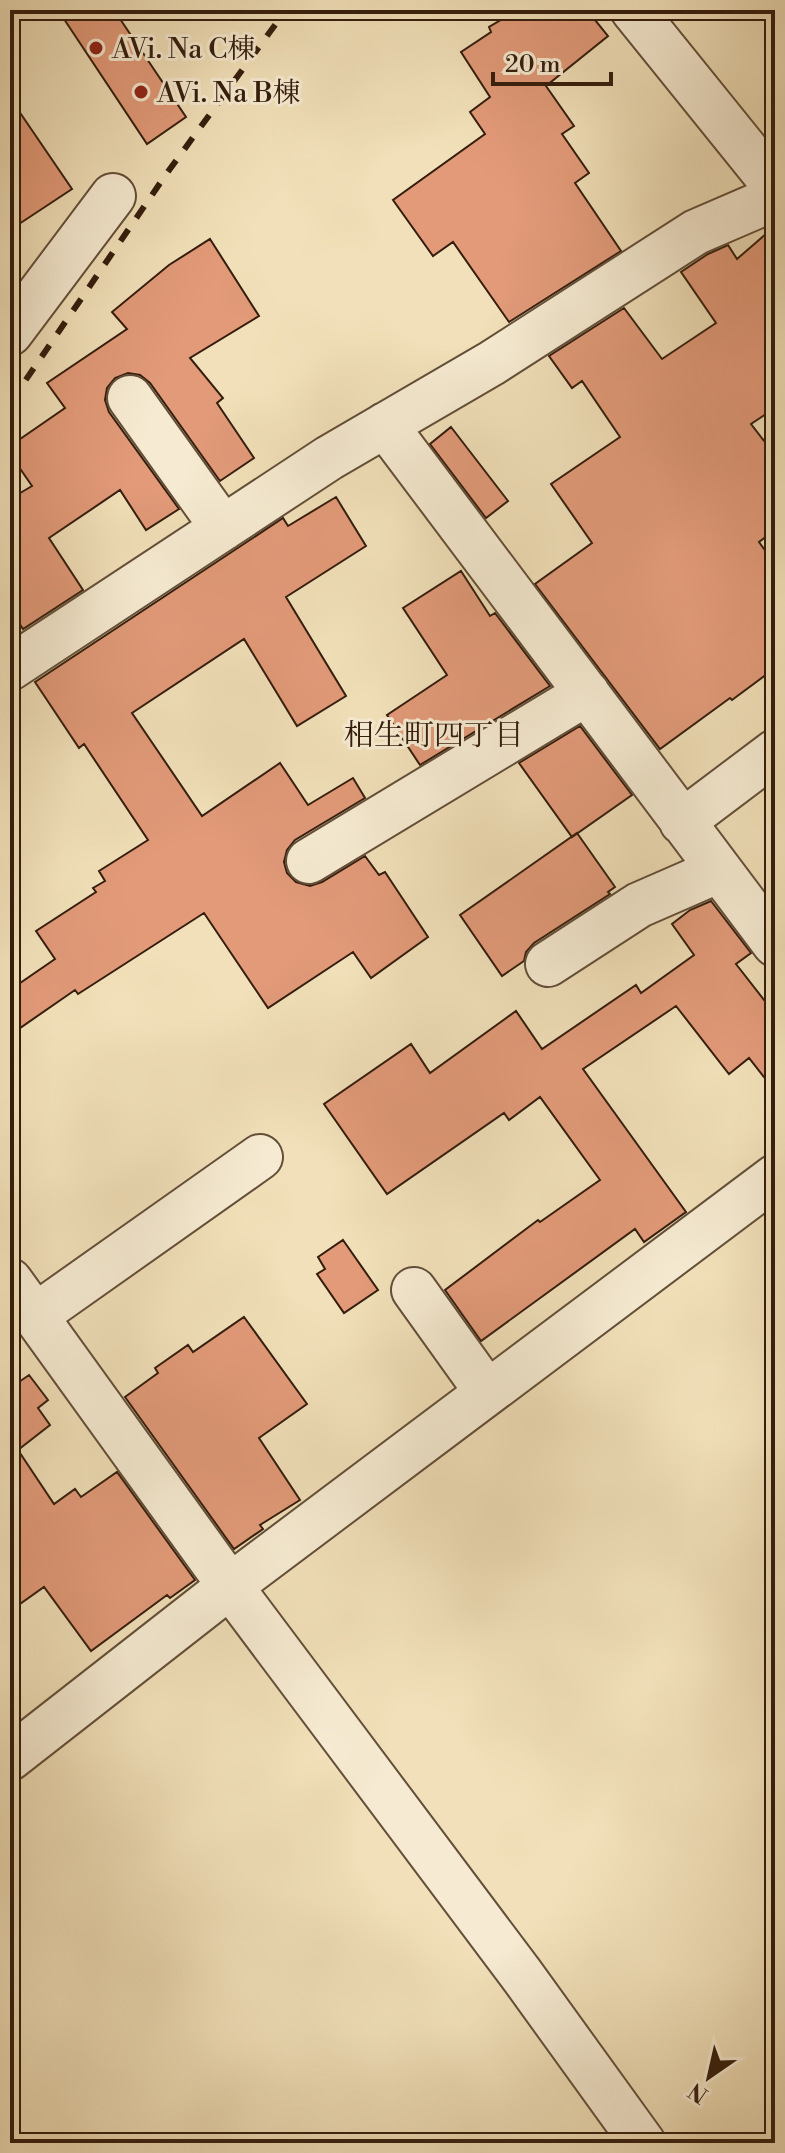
<svg xmlns="http://www.w3.org/2000/svg" width="785" height="2153" font-family="'Libre Bodoni','Noto Serif JP',serif">
<style>
.building{fill:#e29a79;stroke:#341d0d;stroke-width:2}
.lines{fill:none;stroke-linecap:round;stroke-linejoin:round}
.minor-casing{stroke:#634e38;stroke-width:48}
.minor{stroke:#f6ebd2;stroke-width:44}
.rail{stroke:#341d0d;stroke-width:6;stroke-dasharray:14 14;stroke-linecap:butt}
.poi-dot{fill:#8f2418;stroke:#f6ebd2;stroke-width:3}
.labels{text-anchor:middle;stroke-width:6;stroke-linejoin:round;paint-order:stroke}
.poi-label{font-size:28px;fill:#341d0d;stroke:#f6ebd2;text-anchor:start}
.neighbourhood-label{font-size:30px;fill:#341d0d;stroke:#f6ebd2}
</style>
<rect width="100%" height="100%" fill="#f1e0b9"/>
<filter id="stains"><feTurbulence type="fractalNoise" baseFrequency=".0025" numOctaves="4"/><feColorMatrix values="0 0 0 0 .2 0 0 0 0 .09 0 0 0 0 .02 0 0 0 .5 -.17"/></filter>
<radialGradient id="worn" r=".72"><stop offset=".6" stop-color="#630" stop-opacity="0"/><stop offset="1" stop-color="#630" stop-opacity=".3"/></radialGradient>
<path class="building" d="M58,10h56l72,107 -39,27z
M518,10h69l21,26 -62,50 28,40 -12,8 27,39 -14,10 46,68 -112,71 -56,-80 -20,14 -40,-56 92,-66 -15,-22 20,-15 -29,-45 30,-20 -2,-5z
M10,98l62,91 -62,41z
M775,226v182l-24,16 24,31v75l-16,12 16,22v104l-43,32 -2,-2 -70,51 -125,-165 57,-41 -41,-59 69,-47 -38,-56 -10,7 -23,-32 75,-48 38,51 54,-36 -35,-51 27,-18 20,-9 9,14z
M210,239l49,77 -69,42 33,40 -6,5 37,55 -34,23 -70,-98 -10,-8 -12,-2 -13,5 -8,10 -2,12 4,12 70,97 -33,21 -26,-40 -71,48 34,52 -60,39 -13,-20v-110l22,-13 -22,-32v-8l55,-38 -18,-25 80,-54 -15,-17 57,-47z
M451,427l57,74 -22,17 -56,-74z
M336,497l30,49 -80,51 60,99 -49,30 -53,-87 -112,74 70,103 78,-53 28,42 45,-27 12,20 -70,42 -8,10 -3,12 3,11 9,9 14,4 12,-4 43,-26 14,19 6,-3 43,65 -57,41 -18,-26 -85,56 -64,-95 -126,81 -3,-4 -65,45v-45l45,-31 -19,-28 60,-39 -3,-4 12,-7 -6,-10 49,-31 -64,-96 -5,4 -44,-66 248,-164 5,8z
M461,571l29,45 5,-3 55,73 -130,79 -33,-50 60,-40 -44,-67z
M580,726l52,69 -60,42 -53,-74z
M577,833l38,54 -7,5 2,2 -76,49 -8,9 -2,9 -22,15 -42,-61z
M711,901l40,52 -15,11 39,50v77l-26,-33 -20,16 -53,-68 -93,63 103,143 -42,30 -9,-13 -154,112 -36,-51 93,-70 2,2 60,-42 -60,-83 -31,23 -5,-7 -117,81 -63,-90 87,-60 19,29 86,-62 26,38 94,-64 5,8 53,-38 -22,-31 18,-14z
M343,1240l35,50 -34,23 -27,-39 8,-5 -7,-12z
M244,1317l63,87 -48,34 41,62 -40,25 3,4 -29,20 -109,-152 33,-24 -3,-5 33,-23 5,7z
M10,1370l9,12 10,-7 19,25 -10,8 12,17 -32,25 36,54 21,-15 6,8 36,-25 78,108 -25,18 -3,-3 -76,56 -47,-64 -34,24z"/>
<g class="lines">
<g class="minor-casing">
<path id="minor" d="M633,10l142,176
M10,333l103,-137
M130,398l93,130
M385,425l390,519
M10,668l319,-210 163,-95 204,-131 79,-34
M682,822l93,-70
M309,861l278,-168
M548,964l91,-59 78,-34
M10,1281l220,305 291,388 122,169
M414,1290l73,102
M35,1316l225,-159
M10,1758l220,-172 545,-409"/>
</g>
<use href="#minor" class="minor"/>
<path class="rail" d="M10,403l157,-230 119,-163"/>
</g>
<g class="poi-dot">
<circle cx="96" cy="48" r="8"/>
<circle cx="141" cy="92" r="8"/>
</g>
<g class="labels">
<g class="poi-label">
<text x="112" y="58">AVi. Na C棟</text>
<text x="157" y="102">AVi. Na B棟</text>
</g>
<g class="neighbourhood-label">
<text x="434" y="745">相生町四丁目</text>
</g>
</g>
<rect width="785" height="2153" fill="none" stroke="#f1e0b9" stroke-width="40"/>
<rect x="12" y="12" width="761" height="2129" fill="none" stroke="#341d0d" stroke-width="4"/>
<rect x="20" y="20" width="745" height="2113" fill="none" stroke="#341d0d" stroke-width="2"/>
<g transform="translate(709 2077) rotate(214)" stroke="#f6ebd2" stroke-width="6" paint-order="stroke">
<path d="M0-6L14 30L0 20L-14 30Z" fill="#341d0d"/>
<text y="-12" font-size="22" font-weight="bold" text-anchor="middle" fill="#341d0d">N</text>
</g>
<path d="M493 72v12h118v-12" fill="none" stroke="#341d0d" stroke-width="4"/>
<text x="505" y="72" font-size="24" fill="#341d0d" stroke="#f6ebd2" stroke-width="6" paint-order="stroke">20 m</text>
<rect width="100%" height="100%" filter="url(#stains)"/>
<rect width="100%" height="100%" fill="url(#worn)"/>
</svg>
